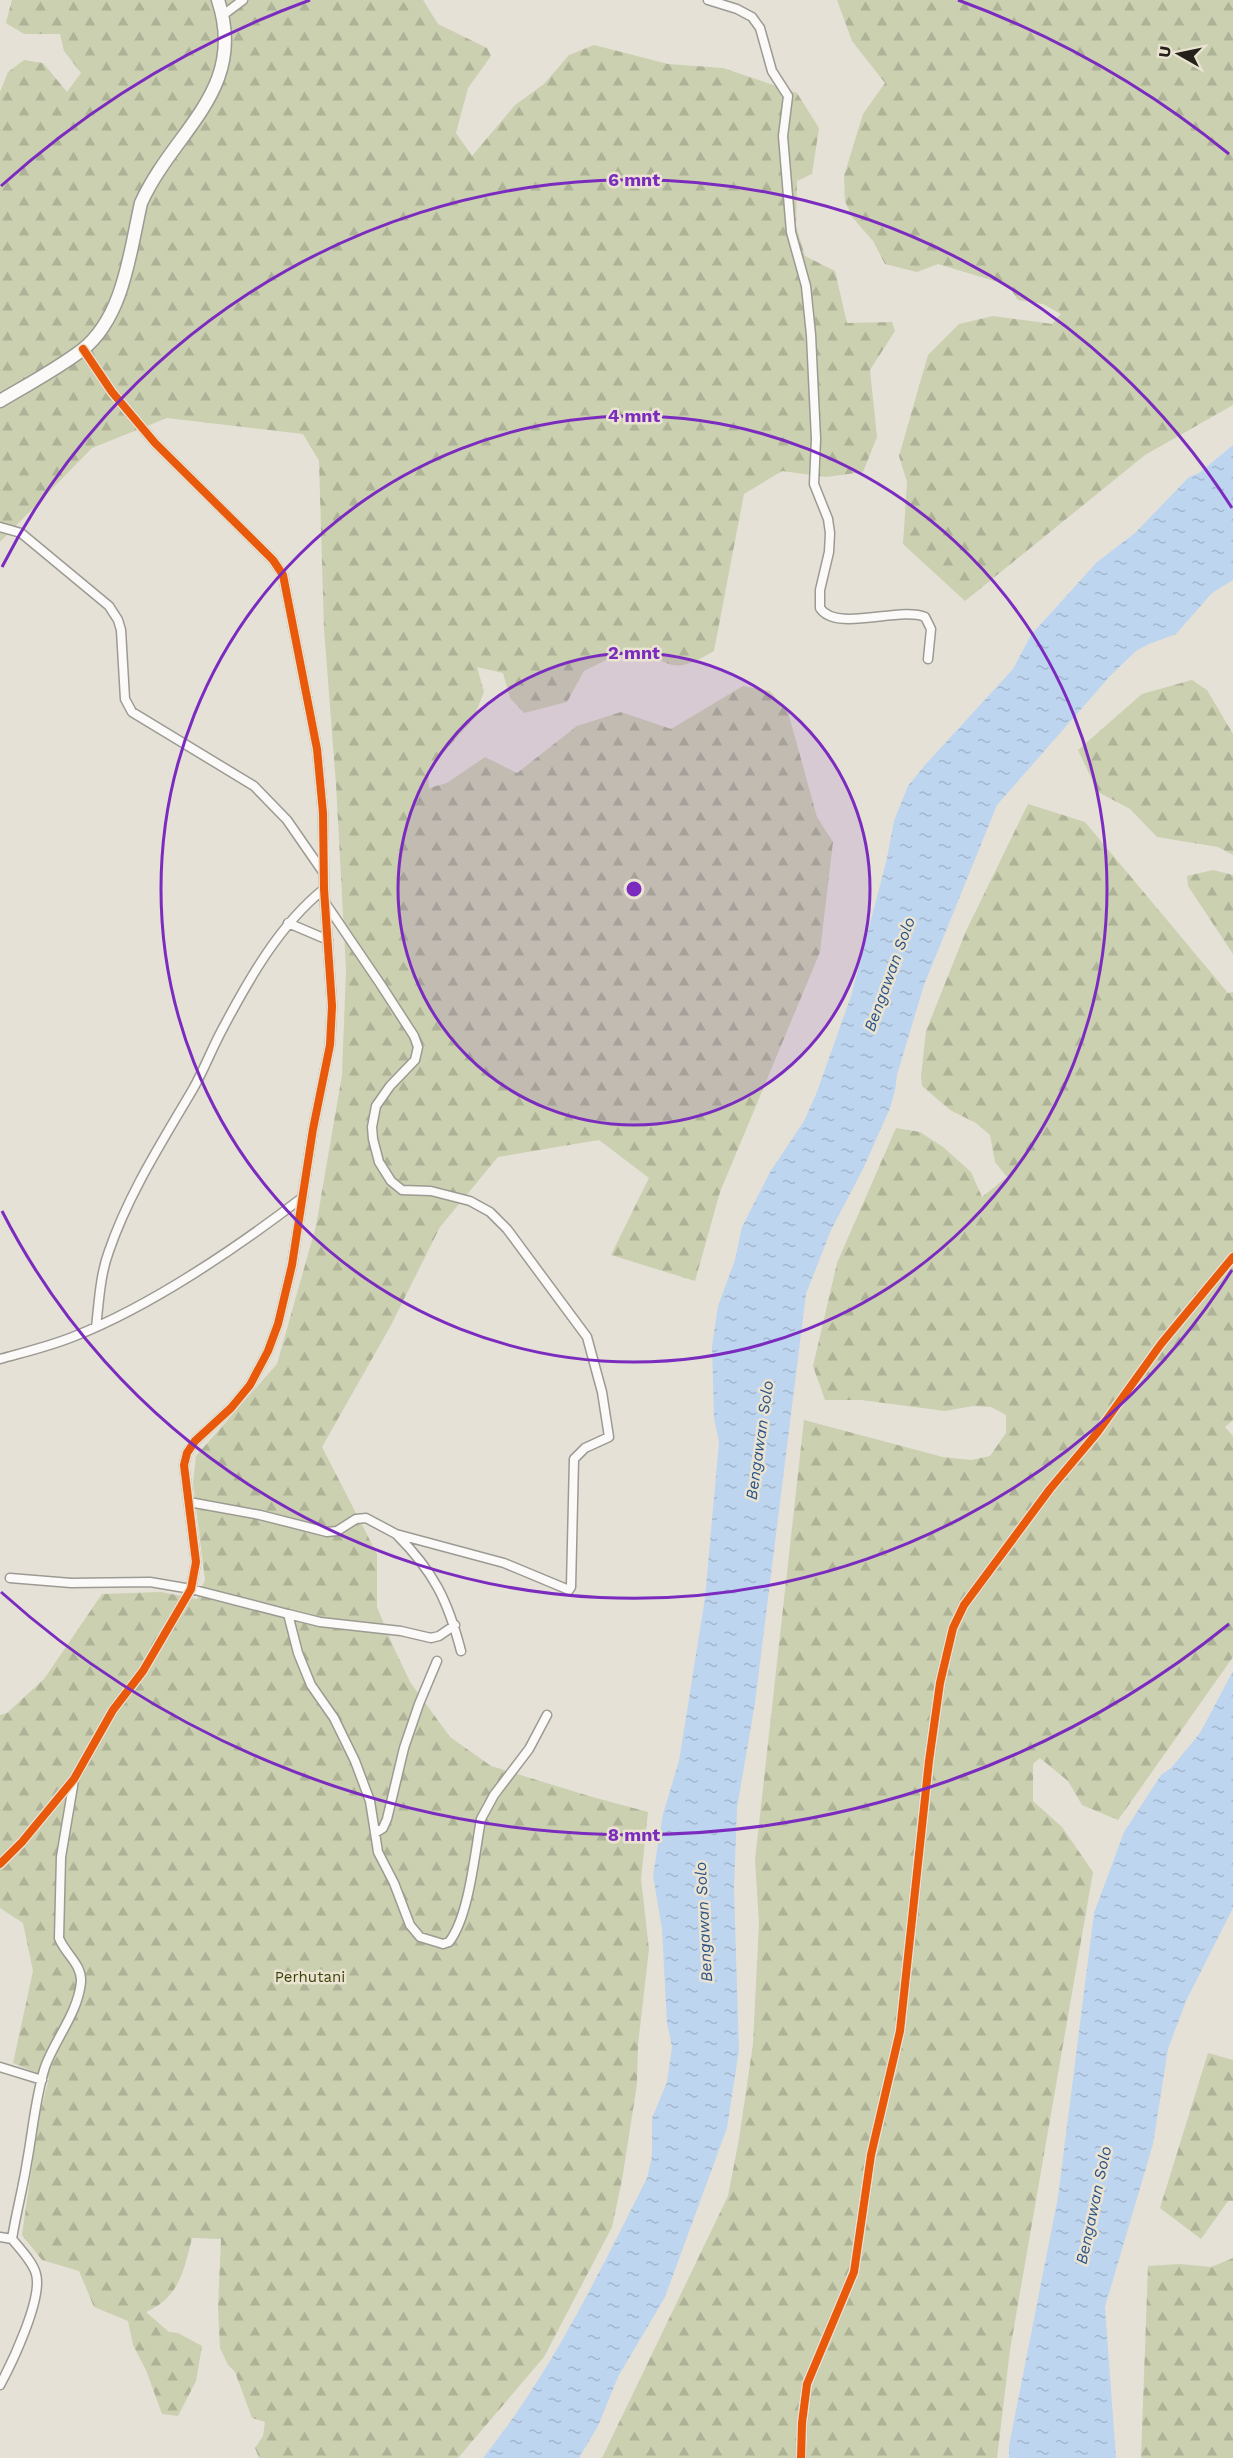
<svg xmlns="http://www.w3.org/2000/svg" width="1233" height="2458" font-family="'Work Sans',sans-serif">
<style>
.forest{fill:url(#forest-firs)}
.water{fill:url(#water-ripples)}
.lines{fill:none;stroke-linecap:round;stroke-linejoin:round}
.street-casing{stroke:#9c9a92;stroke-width:11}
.secondary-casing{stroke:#9c9a92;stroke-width:15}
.street{stroke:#fbfaf9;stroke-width:8}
.secondary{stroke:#fbfaf9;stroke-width:12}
.cycleway-casing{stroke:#ebe3d1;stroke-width:11}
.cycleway{stroke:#e8590c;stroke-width:8}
.ring{fill:none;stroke:#7b2cbf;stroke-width:3}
.labels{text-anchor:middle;stroke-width:5;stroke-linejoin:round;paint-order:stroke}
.park-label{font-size:15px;fill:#3a4408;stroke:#ebe3d1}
.water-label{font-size:16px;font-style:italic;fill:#295489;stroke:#ebe3d1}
.centre{fill:#7b2cbf;stroke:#ebe3d1;stroke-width:3}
.ring-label{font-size:18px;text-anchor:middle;font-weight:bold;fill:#7b2cbf;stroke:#ebe3d1;stroke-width:5;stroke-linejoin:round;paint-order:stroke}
</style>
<defs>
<pattern id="forest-firs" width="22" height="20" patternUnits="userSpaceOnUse" patternTransform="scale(1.5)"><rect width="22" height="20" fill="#cbd0b0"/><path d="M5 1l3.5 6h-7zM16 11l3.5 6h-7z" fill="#aeb297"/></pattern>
<pattern id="water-ripples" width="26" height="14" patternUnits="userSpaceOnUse" patternTransform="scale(1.5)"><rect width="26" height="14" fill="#bed5f0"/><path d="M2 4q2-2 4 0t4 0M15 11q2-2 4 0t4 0" fill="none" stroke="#a3b7cd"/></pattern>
</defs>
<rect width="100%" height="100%" fill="#e5e1d7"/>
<path class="forest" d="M12,0h411l15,24 49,24 4,8 -23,32 -12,45 16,23 43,-51 29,-21 25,-29 25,-10 74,19 55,4 74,25 22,35 -7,46 -15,7 -1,45 9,30 30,15 12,52 45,-1 3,9 -25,39 7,67 -14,35 -37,5 -44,-6 -38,23 -30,157c-30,17 -41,22 -69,-2l-37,10 -24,12 -17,31 -43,11 -14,-15 -7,-25 -26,-6 7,25 -11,27 -45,51 1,18 18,-5 38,-26 32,16 60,-47 44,-14 50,17 72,-43 27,5 18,21 29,105 16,25 -13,110 -100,240 -25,89 -84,-26 38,-77 -50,-38 -101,17 -58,70 -50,100 -68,120 55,107v53l16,39 17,36 40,55 41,29 98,30 59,16 -7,67 8,70 -11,96 -1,39 -15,96 -10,47 -68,130 -86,101h-199l-4,-10 8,-12 2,-14 -13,-4 -17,-46 -7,-7 -8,-17 -2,-39 3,-70 -29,-1c-8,32 -13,60 -46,74l23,20 9,1 24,13 -6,35 -18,35 -16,-2 -16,-44 -13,-25 -5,-24 -34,-14 -15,-36 -37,-11 -20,-25 17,-118 10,-39 -36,-15 20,-92 -10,-48 -23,-15v-193l7,-2 37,-34 58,-85 59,-2 36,7 8,-19 -12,-97 3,-27 81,-92 39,-138 26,-151 4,-105 -10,-186 -12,-155 -5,-168 -16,-27 -136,-16 -75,30 -92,94v-450l8,-20 16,-12 19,3 24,29 14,-19 -17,-22 -4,-17h-36l-18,-11z
M837,0h396v405l-88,50 -180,146 -62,-57 4,-62 -8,-26 29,-101 31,-31 34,-8 59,8 9,-10 -18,-10 -25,-4 -10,-15 -70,-21 -21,8 -32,-8 -12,-23 -21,-24 -7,-16 -1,-25 19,-62 22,-31 -33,-42z
M1192,680l15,10 26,44v121l-15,-8 -61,-10 -27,-28 -32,-17 -20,-42 64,-56z
M1028,804l57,18 143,171 5,-1v428l-8,7 8,9v221l-115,163 -36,-15 -14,-24 -28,-23 -7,6v37l29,26 31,45 -83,478 -13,108h-395l126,-262 11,-57 14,-95 6,-121 -4,-63 49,-440 139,37 28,3 19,-4 16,-23v-18l-15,-8 -18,-1 -28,5 -84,-11h-36l-12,-34 24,-103 59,-135 24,4 23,15 28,25 11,25 25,-20 -12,-15 -5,-27 -14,-12 -26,-13 -28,-24 -1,-9 5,-46 40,-100z
M1213,870l20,5v79l-45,-68 -1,-10z
M1208,2053l25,7v141h-5l-27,38 -41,-31z
M1233,2258v200h-92l7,-192 32,-2 31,3z"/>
<path class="water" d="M1233,445v135l-21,13 -36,41 -27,10 -13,7 -25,24 -114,130 -73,180 -27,90 -2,16 -5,17 -27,61 -32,61 -25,64 -51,409 -18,105 -3,81 5,161 -12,78 -62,169 -47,80 -20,49 -19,32h-96c68,-85 115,-183 164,-280l5,-22v-38l15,-36 5,-35 -5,-24 -5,-94 -9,-54 10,-61 16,-53 26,-163 14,-156 -5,-24 -2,-72 6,-40 17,-46 7,-33 28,-55 34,-51 13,-29 35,-99 35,-135 7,-37 14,-35 17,-21 88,-96 18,-34 66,-73 38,-29 54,-56 10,-4z
M1233,1671v237l-47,93 -18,48 -15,95 -48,163 11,151h-107v-12l49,-249 36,-284 30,-81 37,-57 10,-7 29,-35z"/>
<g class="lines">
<g class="street-casing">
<path id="street" d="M708,0l29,9 15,8 8,11 12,43 16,25 -5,40 8,96 15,54 5,49 5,104 -2,45 14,35 2,14 -1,19 -9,38v18c16,25 80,-2 105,9l6,12 -3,30
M223,15l20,-15
M0,527l21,6 88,73 9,14 3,10 4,69 7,13 122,74 33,34 36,52
M288,923l40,17
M96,1327c3,-25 4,-52 13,-76 20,-58 53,-109 84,-162 11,-19 19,-41 30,-61 26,-49 57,-104 101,-139
M0,1359c25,-7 51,-13 75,-23 76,-30 163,-89 228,-139
M189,1502l71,13 67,17 10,-1 19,-12 10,-1 30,16 108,29 65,27 2,-3 3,-128 11,-11 24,-11 -7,-45 -15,-55 -80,-108 -17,-17 -20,-11 -39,-10 -29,-1 -11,-9 -12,-19 -6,-23 -1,-12 4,-21 14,-20 25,-26 3,-13 -4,-11 -33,-51 -55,-81
M397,1535c37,37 51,66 64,116
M10,1578l61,5 79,-1 41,7 97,25 10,39 13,32 23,33 21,43 15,40 8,51 16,31 16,42 10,12 23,7 6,-2c20,-25 26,-90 32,-123l13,-24 35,-46 18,-34
M288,1614l32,8 81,9 30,7 8,-2 16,-11
M375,1833l8,-5 4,-9 17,-71 15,-44 18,-43
M0,1864l22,-22 52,-63 39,-69 30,-39 48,-82 5,-27 -12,-97 3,-12 8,-12 36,-33 19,-23 18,-34 10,-27 14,-59 21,-136 17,-84 2,-39 -8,-117 -1,-76 -6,-64 -34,-174 -10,-15 -118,-117 -43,-51 -29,-43
M0,2067l42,13
M0,2237l12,2
M0,2385c12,-22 43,-87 36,-111 -3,-12 -16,-25 -24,-35 4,-26 11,-51 15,-77 6,-32 8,-63 18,-95 10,-28 33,-54 36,-85 1,-18 -16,-28 -22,-44l2,-81 13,-77
M801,2458l1,-35 5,-39 47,-112 17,-117 29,-124 29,-270 11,-78 13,-55 11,-23 86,-116 47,-56 64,-89 72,-87"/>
</g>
<g class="secondary-casing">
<path id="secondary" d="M0,401c27,-16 57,-32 82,-51 42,-33 48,-99 59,-147 33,-73 107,-113 77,-203"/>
</g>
<use href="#street" class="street"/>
<use href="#secondary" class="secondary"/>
<g class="cycleway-casing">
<path id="cycleway" d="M0,1864l22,-22 52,-63 39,-69 30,-39 48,-82 5,-27 -12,-97 3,-12 8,-12 36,-33 19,-23 18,-34 10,-27 14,-59 21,-136 17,-84 2,-39 -8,-117 -1,-76 -6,-64 -34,-174 -10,-15 -118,-117 -43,-51 -29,-43
M801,2458l1,-35 5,-39 47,-112 17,-117 29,-124 29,-270 11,-78 13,-55 11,-23 86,-116 47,-56 64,-89 72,-87"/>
</g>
<use href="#cycleway" class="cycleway"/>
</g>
<circle cx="634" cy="889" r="236" fill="#7b2cbf" fill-opacity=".12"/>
<g class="ring">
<circle cx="634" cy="889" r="236"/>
<circle cx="634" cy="889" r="473"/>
<path d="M1232 1270A709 709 0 0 1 2 1211M2 567A709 709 0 0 1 1232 508"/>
<path d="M1229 1624A946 946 0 0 1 1 1592M1 186A946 946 0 0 1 310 0M958 0A946 946 0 0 1 1229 154"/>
</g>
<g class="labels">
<g class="park-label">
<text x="310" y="1982">Perhutani</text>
</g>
<g class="water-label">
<text transform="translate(889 974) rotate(-70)" y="6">Bengawan Solo</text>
<text transform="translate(759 1440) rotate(-82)" y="6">Bengawan Solo</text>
<text transform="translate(703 1922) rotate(-93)" y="6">Bengawan Solo</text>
<text transform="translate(1093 2205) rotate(-78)" y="6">Bengawan Solo</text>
</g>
</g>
<circle cx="634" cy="889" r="9" class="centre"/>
<g class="ring-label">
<text x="634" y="186">6 mnt</text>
<text x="634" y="422">4 mnt</text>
<text x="634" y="659">2 mnt</text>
<text x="634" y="1841">8 mnt</text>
</g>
<g transform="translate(1179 54) rotate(279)" stroke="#ebe3d1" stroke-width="4.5" paint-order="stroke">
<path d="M0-4.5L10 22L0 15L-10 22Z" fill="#24211b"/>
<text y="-9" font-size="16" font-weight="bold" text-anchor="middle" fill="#24211b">U</text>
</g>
</svg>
